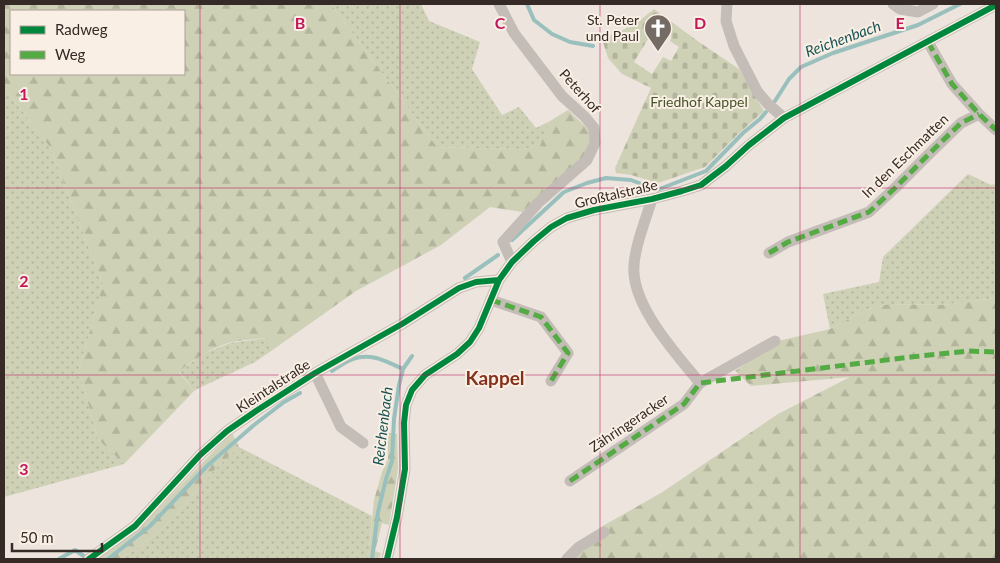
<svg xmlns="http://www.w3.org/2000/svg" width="1000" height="563" font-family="Lato,sans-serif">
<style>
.grass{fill:url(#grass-dots)}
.forest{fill:url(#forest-firs);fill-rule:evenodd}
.cemetery{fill:url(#cemetery-stones);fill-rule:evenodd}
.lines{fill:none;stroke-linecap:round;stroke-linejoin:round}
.stream{stroke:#99c0bd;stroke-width:4}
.street{stroke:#c4bcb7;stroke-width:11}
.quiet{stroke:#54ab44;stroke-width:5;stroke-dasharray:10 5;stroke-linecap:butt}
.cycleway-casing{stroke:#faefe4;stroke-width:9}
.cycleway{stroke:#00873e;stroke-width:6}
.grid{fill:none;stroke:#c2185b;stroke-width:1;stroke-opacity:0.55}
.labels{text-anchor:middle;stroke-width:4;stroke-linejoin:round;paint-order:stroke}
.poi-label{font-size:14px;fill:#352a25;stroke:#faefe4;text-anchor:end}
.street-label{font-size:14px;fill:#352a25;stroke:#faefe4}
.park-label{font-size:14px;fill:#465428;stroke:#faefe4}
.water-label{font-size:15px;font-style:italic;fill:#1a5657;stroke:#faefe4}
.district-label{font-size:19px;font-weight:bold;fill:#86311c;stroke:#faefe4}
.grid-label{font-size:16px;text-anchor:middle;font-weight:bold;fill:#c2185b;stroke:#faefe4;stroke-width:4;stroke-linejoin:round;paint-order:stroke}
</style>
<defs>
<pattern id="grass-dots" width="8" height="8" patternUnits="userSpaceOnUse" patternTransform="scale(1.25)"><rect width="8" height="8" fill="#ced1b6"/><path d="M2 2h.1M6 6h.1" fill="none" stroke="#b2b49c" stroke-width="1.8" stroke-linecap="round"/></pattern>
<pattern id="forest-firs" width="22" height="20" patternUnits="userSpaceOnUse" patternTransform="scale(1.25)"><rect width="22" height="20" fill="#ced1b6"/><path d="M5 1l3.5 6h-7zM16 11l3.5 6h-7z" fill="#b2b49c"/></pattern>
<pattern id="cemetery-stones" width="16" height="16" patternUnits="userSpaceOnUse" patternTransform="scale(1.25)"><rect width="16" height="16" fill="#ced1b6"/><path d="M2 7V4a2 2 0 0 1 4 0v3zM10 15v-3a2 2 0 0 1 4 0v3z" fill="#b2b49c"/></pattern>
</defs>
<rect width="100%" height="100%" fill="#ece4dd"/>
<path class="grass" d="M331,4h90l8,17 51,21 -8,27 30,46 17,-8 17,21 14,-7 -9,25 -18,3 -86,-2z
M4,87l46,60 53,137 -24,86 19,69 26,25 -120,33z
M968,174l23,11 5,-1v114l-53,7 -54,-1 -23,6 -36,19 -7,-35 56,-12 4,-25z
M268,338l6,11 -19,13 -58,27 -3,2 -15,-20 26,-18 25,-10z
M239,447l133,69 -3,34 -3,9h-248l17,-9 25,-19 17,-17 38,-45z"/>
<path class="forest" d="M4,4h327l106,143 86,2 17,-3 10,-25 18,-11 23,22 -3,22 -66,58 -32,-5 -49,38 -85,46 -82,58 -6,-11c-12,1 -24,2 -36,4 -17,4 -40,18 -53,30l15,19 -70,73 -26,-25 -19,-69 24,-86 -53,-137 -46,-60zM11,11h173v63h-173z
M996,298v261h-424l29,-32 60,-34 117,-79 72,-37 -99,9 -16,-15 43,-30 52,-12 36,-19 23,-6 54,1z
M232,433l7,14 -24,22 -38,45 -17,17 -25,19 -17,9h-22l45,-32 62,-65z
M388,433l9,1 1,35 -9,56 -7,-2 -7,28 6,2 -2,6h-13l3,-9 5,-50 8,-28 6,-13z"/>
<path class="cemetery" d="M654,9l45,33 40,27 25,42 -26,23 -33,33 -47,16 -27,-8 -15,-2 -1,-5 36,-80 -29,-14 -14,-16 -6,-19 32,-14zM661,27c8,0 13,6 9,14l9,6 -8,14 -8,-4 -11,17 -18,-12 17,-28 3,1 4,-6z"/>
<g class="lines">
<path class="stream" d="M527,4l7,16 18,14 18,8 23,4
M775,101l14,-22 12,-12 32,-14 85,-28 42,-21
M512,240l52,-48 23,-9 19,-5 25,2 26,10 49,-19 37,-38 17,-14 6,-7
M465,278l33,-23
M332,371c6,-4 14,-10 21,-12 18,-7 34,3 50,10
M59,559l16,-9 13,9
M108,559l42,-33 58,-61 46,-40 30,-23 16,-9
M372,559l6,-47 8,-33 6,-18 2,-42 5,-34 4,-16 9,-13"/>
<path class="street" d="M499,4l15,29 48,63 23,21 9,11 1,15 -8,17 -48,42 -36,40 9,20
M727,4l-1,17 8,25 23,45 11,13 16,14
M893,4l7,5 18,3 15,-8
M928,42l24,42 27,30 17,16
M652,199c-6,20 -20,54 -18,74 2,37 43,82 66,110
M769,253l19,-11 81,-30 26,-24 36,-36 30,-29 18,-9
M491,300l50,17 27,36 -17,28
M315,373l26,54 22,16
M570,481l114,-77 16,-21 75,-42
M89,559l46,-33 65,-71 27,-24 29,-20 59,-38 87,-49 57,-36 17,-6 23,-2
M387,559l10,-42 8,-48 -1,-46 2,-18 6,-15 13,-15 32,-21 13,-12 9,-14 20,-48 13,-18 22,-21 17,-14 16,-9 27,-8 58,-11 30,-8 19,-6 25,-19 23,-21 35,-27 212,-113
M567,559l12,-12 25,-15"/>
<path class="quiet" d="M928,42l24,42 27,30 17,16
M769,253l19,-11 81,-30 26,-24 36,-36 30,-29 18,-9
M491,300l50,17 27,36 -17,28
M570,481l114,-77 16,-21 211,-26 57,-6 28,1"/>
<g class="cycleway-casing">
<path id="cycleway" d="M89,559l46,-33 65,-71 27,-24 29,-20 59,-38 87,-49 57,-36 17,-6 23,-2
M387,559l10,-42 8,-48 -1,-46 2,-18 6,-15 13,-15 32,-21 13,-12 9,-14 20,-48 13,-18 22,-21 17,-14 16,-9 27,-8 58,-11 30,-8 19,-6 25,-19 23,-21 35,-27 212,-113"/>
</g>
<use href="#cycleway" class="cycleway"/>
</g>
<path class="grid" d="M200,4v555M400,4v555M600,4v555M800,4v555M4,188h992M4,375h992"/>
<defs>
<g id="church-pin" transform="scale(1.4375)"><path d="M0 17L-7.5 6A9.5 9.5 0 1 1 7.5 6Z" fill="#756b65" stroke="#faefe4"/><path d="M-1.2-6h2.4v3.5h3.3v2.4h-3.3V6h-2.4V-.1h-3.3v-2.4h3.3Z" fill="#fff"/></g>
</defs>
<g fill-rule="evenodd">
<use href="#church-pin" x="658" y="28"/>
</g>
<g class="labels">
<g class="poi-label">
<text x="639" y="25">St. Peter<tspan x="639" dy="16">und Paul</tspan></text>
</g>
<g class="street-label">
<text transform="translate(580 91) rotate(48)" y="5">Peterhof</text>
<text transform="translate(905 156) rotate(-44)" y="5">In den Eschmatten</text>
<text transform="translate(616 194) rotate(-13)" y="5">Großtalstraße</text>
<text transform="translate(273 386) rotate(-33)" y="5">Kleintalstraße</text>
<text transform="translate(629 423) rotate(-34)" y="5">Zähringeracker</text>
</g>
<g class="park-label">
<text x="699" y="107">Friedhof Kappel</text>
</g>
<g class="water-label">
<text transform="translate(843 39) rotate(-20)" y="5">Reichenbach</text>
<text transform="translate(383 426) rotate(-83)" y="5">Reichenbach</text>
</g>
<g class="district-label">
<text x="495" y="385">Kappel</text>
</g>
</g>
<g class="grid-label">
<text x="300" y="29">B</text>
<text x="500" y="29">C</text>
<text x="700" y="29">D</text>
<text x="900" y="29">E</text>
<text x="24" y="100">1</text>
<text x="24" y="287">2</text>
<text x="24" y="475">3</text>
</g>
<rect width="1000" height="563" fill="none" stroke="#352a25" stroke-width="10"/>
<rect x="10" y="10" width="175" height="65" fill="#faefe4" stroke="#aba098"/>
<rect x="20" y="26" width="25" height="8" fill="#00873e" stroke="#aba098"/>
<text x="55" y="35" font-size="15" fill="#352a25">Radweg</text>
<rect x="20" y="51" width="25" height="8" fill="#54ab44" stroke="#aba098"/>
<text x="55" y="60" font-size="15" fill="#352a25">Weg</text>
<path d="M12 543v8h90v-8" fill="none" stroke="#352a25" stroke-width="2.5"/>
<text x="20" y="543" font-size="15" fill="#352a25" stroke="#faefe4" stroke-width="4" paint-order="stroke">50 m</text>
</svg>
